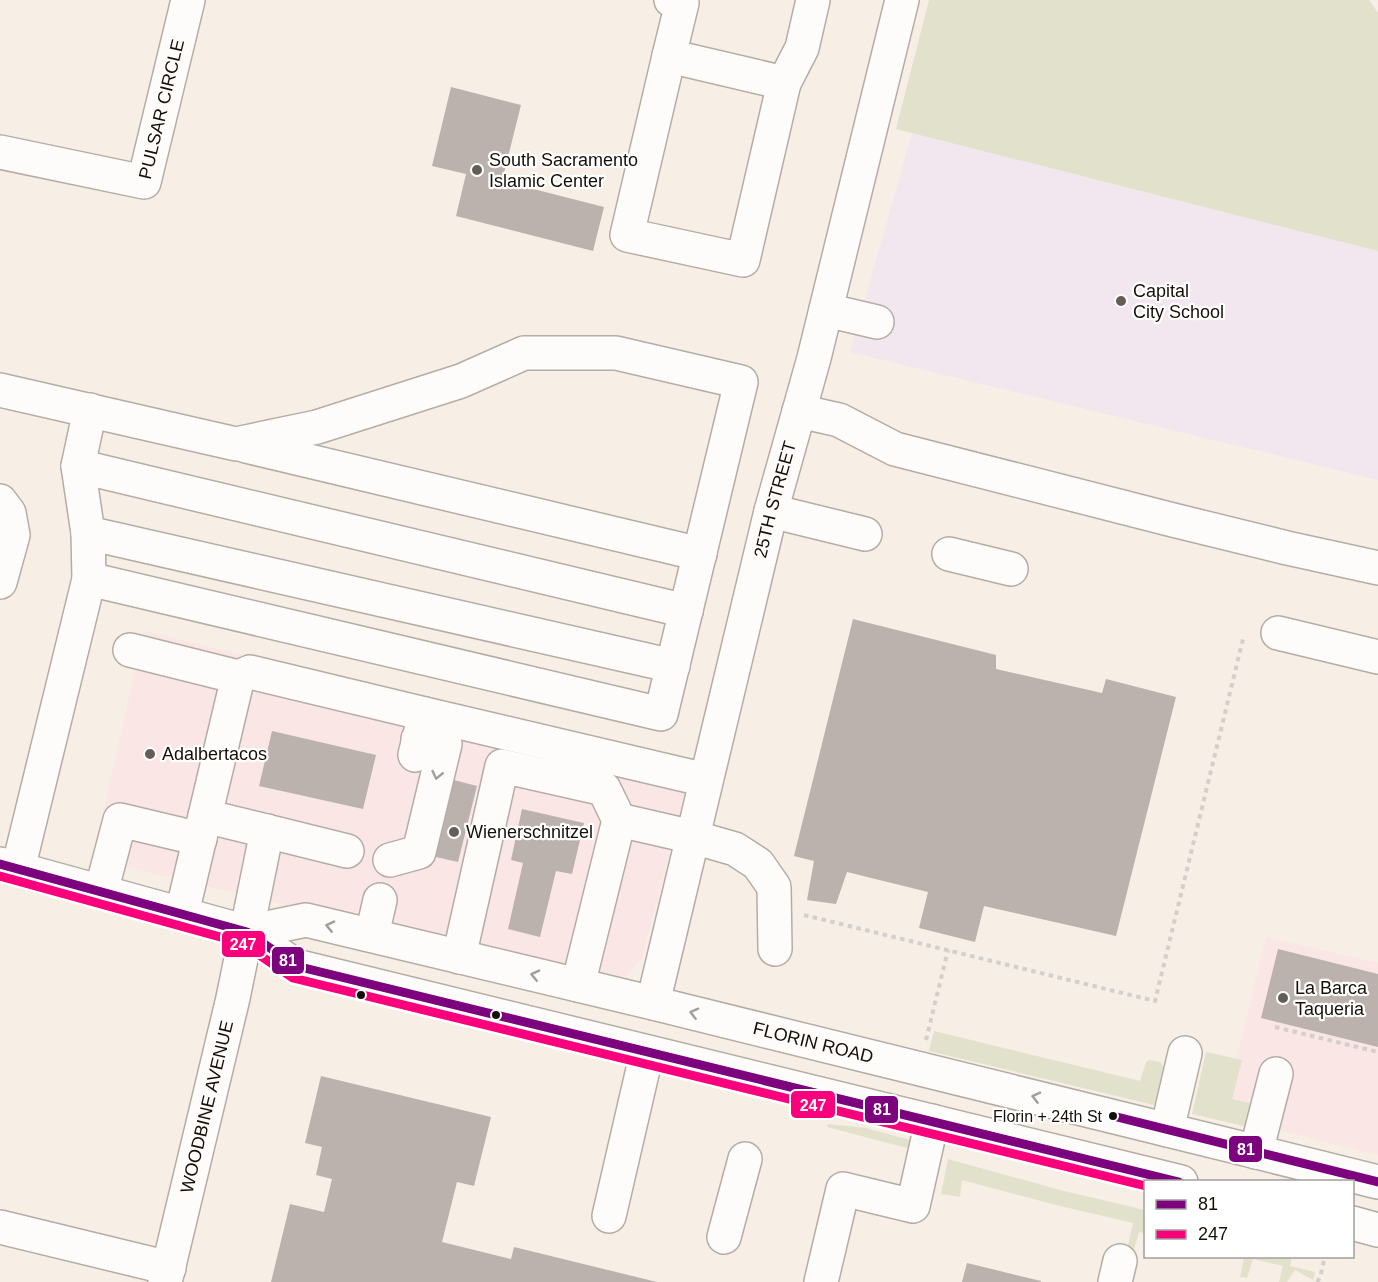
<svg xmlns="http://www.w3.org/2000/svg" width="1378" height="1282" font-family="Arial,sans-serif">
<style>
.commercial{fill:#f9e6e5}
.education{fill:#f2e7ef}
.green{fill:#e2e1cc}
.building{fill:#bcb2ad}
.lines{fill:none;stroke-linecap:round;stroke-linejoin:round}
.minor-casing{stroke:#b5ada5;stroke-width:36}
.major-casing{stroke:#b5ada5;stroke-width:36}
.path{stroke:#d2cfcc;stroke-width:4;stroke-dasharray:4.5 4.5;stroke-linecap:butt}
.minor{stroke:#fefcfb;stroke-width:33}
.major{stroke:#fefcfb;stroke-width:33}
.bus-1-casing{stroke:#fff;stroke-width:14}
.bus-2-casing{stroke:#fff;stroke-width:14}
.bus-1{stroke:#7c027e;stroke-width:9}
.bus-2{stroke:#fa007d;stroke-width:9}
.oneway{stroke:#a29e9a}
.poi-dot{fill:#655e56;stroke:#fff;stroke-width:2}
.bus-dot{fill:#171009;stroke:#fff;stroke-width:2}
.labels{text-anchor:middle;stroke-width:4.5;stroke-linejoin:round;paint-order:stroke}
.bus-label{font-size:16px;fill:#171009;stroke:#fff;text-anchor:end}
.street-label{font-size:18px;fill:#171009;stroke:#fff}
.poi-label{font-size:18px;fill:#171009;stroke:#fff;text-anchor:start}
.line-badge{stroke:#fff;stroke-width:2}
.badge-label{font-size:16px;text-anchor:middle;font-weight:bold;fill:#fff}
</style>
<rect width="100%" height="100%" fill="#f7eee5"/>
<path class="commercial" d="M144,631l548,134 -50,193 -15,17 -20,6 -514,-122z
M1266,937l112,26v192l-155,-39z"/>
<path class="education" d="M912,133l466,118v229l-528,-128z"/>
<path class="green" d="M929,0h440l9,13v238l-482,-122z
M934,1031l206,50 6,-19 4,-2 10,2 4,5 -10,38 -225,-54z
M1206,1052l36,8 -10,39 21,5 -5,23 -56,-13z
M828,1124l38,4 44,12 1,7v2l-84,-22z
M948,1159l112,31 85,20v23l-6,-1 -5,18 -7,-1 6,-26 -77,-18 -94,-25 -2,17 -19,-3z
M1243,1257h49l-2,9 25,6 -2,8 -18,-10 -8,12h-8l4,-16 -30,-7 -6,19 -7,-1 4,-20z"/>
<path class="building" d="M451,87l70,18 -19,76 102,26 -11,44 -137,-35 10,-42 -34,-8z
M853,619l143,36v14l106,24 4,-14 70,18 -60,239 -132,-30 -9,36 -56,-14 9,-36 -81,-20 -11,32 -29,-4 7,-39 -20,-5z
M272,731l104,24 -13,54 -104,-23z
M446,778l31,8 -19,76 -31,-7z
M522,809l62,14 -12,51 -16,-3 -16,66 -32,-8 15,-66 -12,-3z
M1278,949l100,25v73l-117,-29z
M321,1076l170,41 -17,69 -17,-4 -15,60 69,17 3,-12 143,35h-386l19,-78 34,8 8,-33 -16,-4 6,-28 -17,-4z
M967,1263l74,18v1h-79z"/>
<g class="lines">
<g class="minor-casing">
<g id="minor">
<path d="M671,0l11,3 -13,53 115,27 18,-35 11,-48"/>
<path d="M669,56l-42,179 116,25 41,-177"/>
<path id="s1" d="M0,152l144,30 44,-182"/>
<path d="M826,310l51,12"/>
<path d="M0,390l236,54 81,-17 144,-46 63,-28h92l125,29 -80,332 -572,-135"/>
<path d="M799,411l40,9 56,29 278,71 114,28 91,20"/>
<path d="M246,446l454,108"/>
<path d="M78,466l608,145"/>
<path d="M0,501l9,12 4,22 -13,47"/>
<path d="M771,511l94,23"/>
<path d="M88,533l585,133"/>
<path d="M949,554l62,15"/>
<path d="M1278,633l100,24"/>
<path d="M130,650l108,27 12,-5 175,42"/>
<path d="M415,755l10,-41 281,66"/>
<path d="M205,816l142,35"/>
<path d="M390,860l29,-8 26,-108 -27,-5"/>
<path d="M18,869l71,-290 -1,-46 -10,-67 12,-56"/>
<path d="M101,892l19,-72 80,19"/>
<path d="M182,913l56,-236"/>
<path d="M372,935l8,-35"/>
<path d="M459,957l43,-191 102,23 15,31"/>
<path d="M578,985l41,-165 74,17 42,12 23,15 16,23 1,62"/>
<path id="s2" d="M653,1003l118,-492 43,-153 88,-358"/>
<path d="M1167,1130l18,-77"/>
<path d="M1256,1152l20,-78"/>
<path d="M609,1216l38,-164"/>
<path d="M0,1227l169,41"/>
<path d="M724,1237l21,-78"/>
<path id="s3" d="M165,1282l68,-284 34,-167"/>
<path d="M821,1282l22,-93 70,17 19,-85"/>
<path d="M1115,1282l5,-21"/>
</g>
</g>
<g class="major-casing">
<g id="major">
<path d="M0,864l247,68 49,34 885,216"/>
<path id="s4" d="M247,932l59,-12 347,83 725,179"/>
<path d="M1352,1223l26,7"/>
</g>
</g>
<path class="path" d="M804,915l351,86 88,-362
M1275,1027l103,25
M926,1040l22,-90
M1317,1282l3,-4 5,-22"/>
<use href="#minor" class="minor"/>
<use href="#major" class="major"/>
<g class="bus-1-casing">
<path id="bus-1" d="M0,864l247,68 49,34 883,216
M1113,1116l265,66"/>
</g>
<g class="bus-2-casing">
<path id="bus-2" d="M0,876l242,67 51,35 853,208"/>
</g>
<use href="#bus-1" class="bus-1"/>
<use href="#bus-2" class="bus-2"/>
</g>
<defs><path id="oneway-chevron" d="M-2-3.5L2.5 0L-2 3.5" fill="none" stroke-width="1.6" stroke-linecap="round" stroke-linejoin="round" transform="scale(1.5)"/></defs>
<g class="oneway">
<use href="#oneway-chevron" transform="translate(437 775) rotate(103)"/>
<use href="#oneway-chevron" transform="translate(330 926) rotate(-167)"/>
<use href="#oneway-chevron" transform="translate(535 975) rotate(-167)"/>
<use href="#oneway-chevron" transform="translate(694 1013) rotate(-166)"/>
<use href="#oneway-chevron" transform="translate(1036 1097) rotate(-166)"/>
</g>
<g class="poi-dot">
<circle cx="477" cy="170" r="6"/>
<circle cx="1121" cy="301" r="6"/>
<circle cx="150" cy="754" r="6"/>
<circle cx="454" cy="832" r="6"/>
<circle cx="1283" cy="998" r="6"/>
</g>
<g class="bus-dot">
<circle cx="361" cy="995" r="5"/>
<circle cx="496" cy="1015" r="5"/>
<circle cx="1113" cy="1116" r="5"/>
</g>
<g class="labels">
<g class="bus-label">
<text x="1102" y="1122">Florin + 24th St</text>
</g>
<g class="street-label">
<text dy="6" stroke="none"><textPath href="#s1" startOffset="222">PULSAR CIRCLE</textPath></text>
<text dy="6" stroke="none"><textPath href="#s2" startOffset="518">25TH STREET</textPath></text>
<text dy="6" stroke="none"><textPath href="#s4" startOffset="582">FLORIN ROAD</textPath></text>
<text dy="6" stroke="none"><textPath href="#s3" startOffset="180">WOODBINE AVENUE</textPath></text>
</g>
<g class="poi-label">
<text x="489" y="166">South Sacramento<tspan x="489" dy="21">Islamic Center</tspan></text>
<text x="1133" y="297">Capital<tspan x="1133" dy="21">City School</tspan></text>
<text x="162" y="760">Adalbertacos</text>
<text x="466" y="838">Wienerschnitzel</text>
<text x="1295" y="994">La Barca<tspan x="1295" dy="21">Taqueria</tspan></text>
</g>
</g>
<g class="line-badge">
<rect x="221" y="930" width="45" height="28" rx="6" fill="#fa007d"/>
<rect x="271" y="946" width="34" height="29" rx="6" fill="#7c027e"/>
<rect x="790" y="1090" width="46" height="29" rx="6" fill="#fa007d"/>
<rect x="864" y="1095" width="35" height="29" rx="6" fill="#7c027e"/>
<rect x="1228" y="1135" width="35" height="28" rx="6" fill="#7c027e"/>
</g>
<g class="badge-label">
<text x="243" y="950">247</text>
<text x="288" y="966">81</text>
<text x="813" y="1111">247</text>
<text x="882" y="1115">81</text>
<text x="1246" y="1155">81</text>
</g>
<rect x="1144" y="1180" width="210" height="78" fill="#ffffff" stroke="#a29f9d" stroke-width="1.5"/>
<rect x="1156" y="1200" width="30" height="9" fill="#7c027e" stroke="#a29f9d" stroke-width="1.5"/>
<text x="1198" y="1210" font-size="18" fill="#171009">81</text>
<rect x="1156" y="1230" width="30" height="9" fill="#fa007d" stroke="#a29f9d" stroke-width="1.5"/>
<text x="1198" y="1240" font-size="18" fill="#171009">247</text>
</svg>
